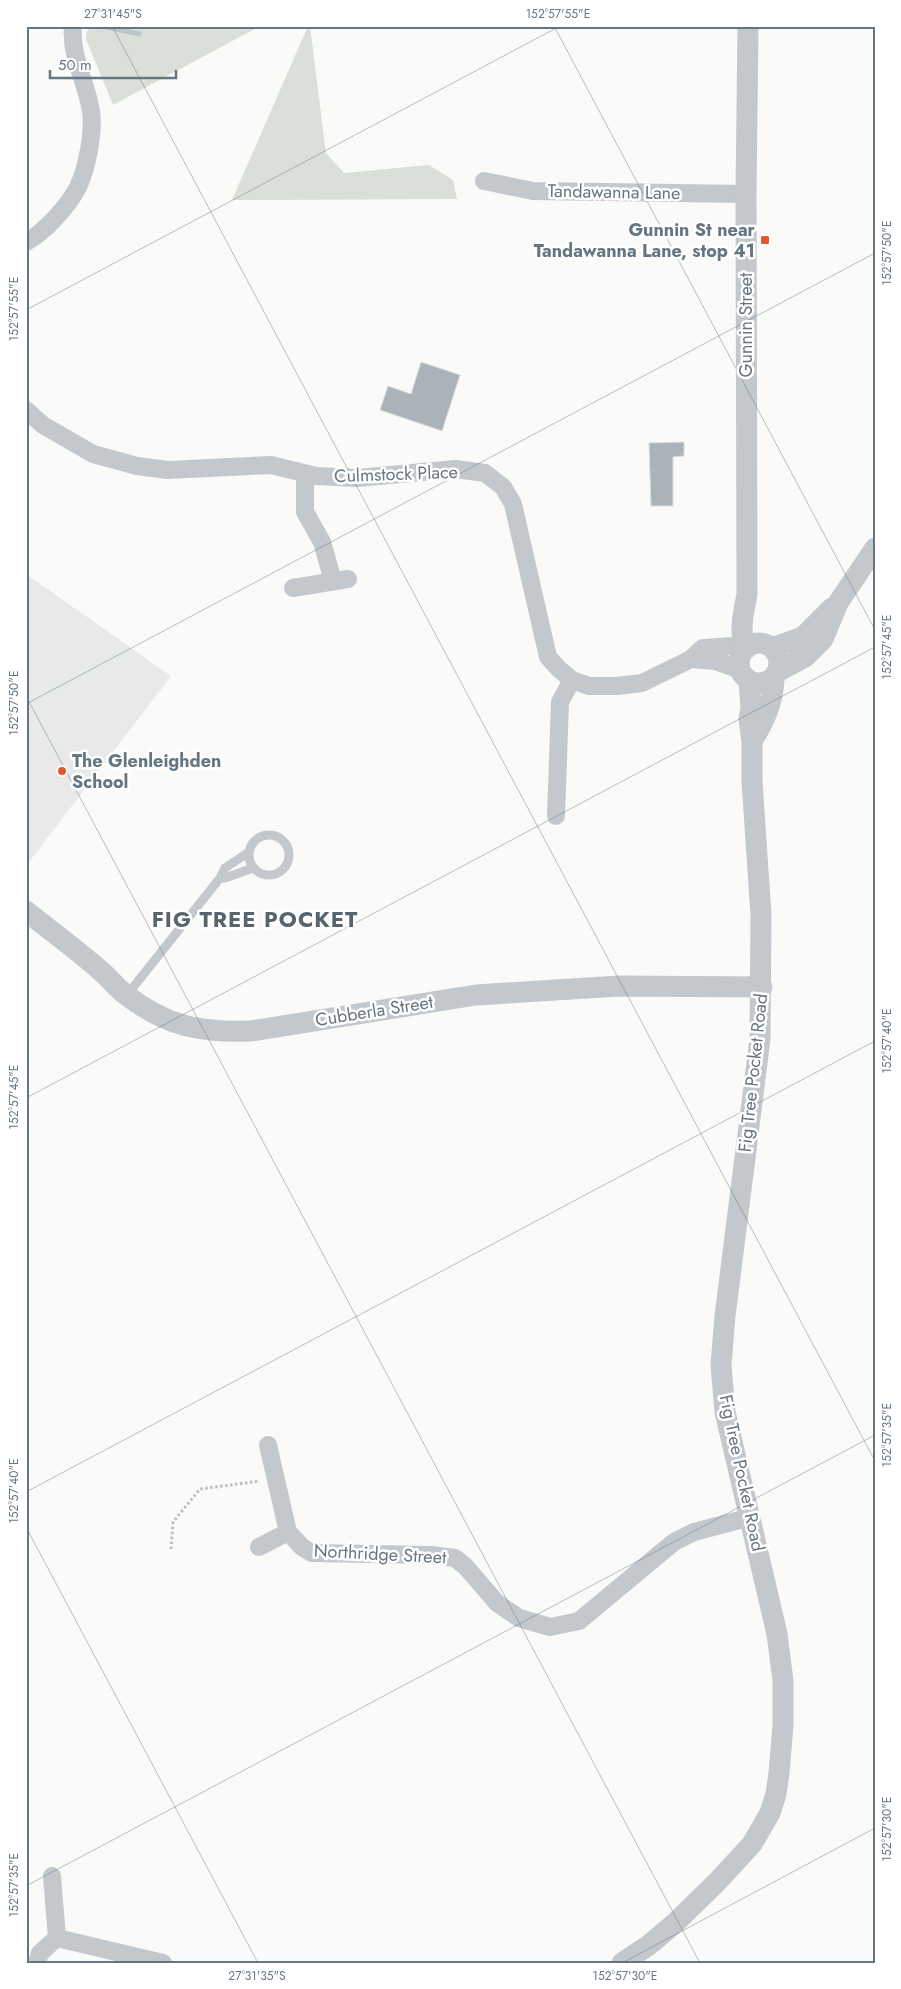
<svg xmlns="http://www.w3.org/2000/svg" width="901" height="1989" font-family="Jost,sans-serif">
<style>
.built{fill:#e8e9e9}
.green{fill:#dadfd7}
.lines{fill:none;stroke-linecap:round;stroke-linejoin:round}
.stream{stroke:#bbc7cb;stroke-width:5}
.building{fill:#aab3b9;stroke:#dcdcda}
.path{stroke:#bbbfc2;stroke-width:3;stroke-dasharray:2.5 2.5;stroke-linecap:butt}
.service{stroke:#c3c8cc;stroke-width:9}
.minor{stroke:#c3c8cc;stroke-width:18}
.tertiary{stroke:#c3c8cc;stroke-width:21}
.ticks{fill:none;stroke:#657683;stroke-width:1;stroke-opacity:0.45}
.poi-dot{fill:#e4572e;stroke:#fff;stroke-width:2}
.labels{text-anchor:middle;stroke-width:5;stroke-linejoin:round;paint-order:stroke}
.street-label{font-size:18px;fill:#657683;stroke:#fff}
.poi-label{font-size:18px;font-weight:bold;fill:#657683;stroke:#fff;text-anchor:end}
.district-label{font-size:22px;font-weight:bold;letter-spacing:1px;fill:#57646e;stroke:#fff}
.neatline{fill:none;stroke:#657683;stroke-width:2}
.ticks-label{font-size:12px;text-anchor:middle;fill:#657683}
</style>
<rect width="100%" height="100%" fill="#fafaf8"/>
<path class="built" d="M26,574l145,102 -145,190z"/>
<path class="green" d="M91,26h169l-147,79 -27,-66 1,-8z
M308,26h2l16,127 18,20 85,-8 24,15 4,19 -225,1z"/>
<g class="lines">
<path class="stream" d="M101,26l38,8"/>
</g>
<path class="building" d="M421,362l39,13 -18,56 -62,-21 8,-24 23,8z
M684,442v14l-11,1v49h-22l-2,-63z"/>
<g class="lines">
<path class="path" d="M171,1549l2,-27 27,-33 60,-8"/>
<path class="service" d="M249 855a20 20 0 1 1 40 0a20 20 0 1 1-40 0Z
M220,878h5l28,-10
M127,995l93,-117 5,-10 24,-16"/>
<path class="minor" d="M484,181l49,10 213,3
M26,242c18,-9 43,-37 52,-55 9,-19 16,-55 13,-75 -4,-30 -21,-55 -18,-86
M26,410l17,15 50,29 44,12 31,4 103,-5 45,11 41,2 99,-9 29,4 18,14 10,17 35,153 11,12 13,11 17,6h28l25,-3 49,-24 12,-11 30,-2 10,5
M305,475v37l17,30 11,39
M293,588l55,-9
M691,659l24,2 26,9
M556,816l4,-114 12,-22
M268,1445l20,87 14,15 10,6 119,2 24,3 11,9 31,36 22,15 31,9 29,-6 95,-79 20,-10 57,-15
M259,1547l29,-15
M57,1938l106,25
M37,1963l3,-10 17,-15 -5,-62"/>
<path class="tertiary" d="M739 663a20 20 0 1 1 40 0a20 20 0 1 1-40 0Z
M772,648l31,-11 29,-29
M746,649c-8,-17 -2,-38 1,-55l-1,-400 2,-168
M777,672l28,-15 18,-18 15,-36 37,-55
M752,741c13,-20 22,-40 22,-64
M26,911c25,20 51,39 75,60 9,8 16,17 25,24 40,31 75,38 125,36l225,-36 143,-9 143,1
M622,1963l27,-18 26,-22 42,-41 35,-38 18,-31 6,-19 3,-21 4,-48v-44l-6,-47 -52,-222 -4,-47 4,-49 35,-277 1,-124 -9,-134v-40l-3,-22 2,-11 -2,-28"/>
</g>
<path class="ticks" d="M112,26l763,1435M554,26l321,604M26,310l534,-284M26,696l674,1267M26,704l849,-451M26,1098l849,-451M26,1492l849,-451M26,1527l232,436M26,1886l849,-451M622,1963l253,-135"/>
<g class="poi-dot">
<rect x="760" y="235" width="10" height="10" rx="2.5"/>
<circle cx="62" cy="771" r="5"/>
</g>
<g class="labels">
<g class="street-label">
<text transform="translate(614 192) rotate(1)" y="6">Tandawanna Lane</text>
<text transform="translate(746 325) rotate(-90)" y="6">Gunnin Street</text>
<text transform="translate(396 474) rotate(-2)" y="6">Culmstock Place</text>
<text transform="translate(374 1011) rotate(-9)" y="6">Cubberla Street</text>
<text transform="translate(753 1073) rotate(-84)" y="6">Fig Tree Pocket Road</text>
<text transform="translate(742 1473) rotate(78)" y="6">Fig Tree Pocket Road</text>
<text transform="translate(380 1554) rotate(3)" y="6">Northridge Street</text>
</g>
<g class="poi-label">
<text x="755" y="236">Gunnin St near<tspan x="755" dy="21">Tandawanna Lane, stop 41</tspan></text>
<text x="72" y="767" text-anchor="start">The Glenleighden<tspan x="72" dy="21">School</tspan></text>
</g>
<g class="district-label">
<text x="255" y="927">FIG TREE POCKET</text>
</g>
</g>
<rect width="901" height="1989" fill="none" stroke="#ffffff" stroke-width="55"/>
<path d="M50 70v8h126v-8" fill="none" stroke="#657683" stroke-width="2.5"/>
<text x="58" y="70" font-size="15" fill="#657683" stroke="#ffffff" stroke-width="4" paint-order="stroke">50 m</text>
<rect x="28" y="28" width="846" height="1934" class="neatline"/>
<g class="ticks-label">
<text x="113" y="18">27°31'45"S</text>
<text x="558" y="18">152°57'55"E</text>
<text transform="translate(887 253) rotate(-90)" y="4">152°57'50"E</text>
<text transform="translate(14 309) rotate(-90)" y="4">152°57'55"E</text>
<text transform="translate(887 647) rotate(-90)" y="4">152°57'45"E</text>
<text transform="translate(14 703) rotate(-90)" y="4">152°57'50"E</text>
<text transform="translate(887 1041) rotate(-90)" y="4">152°57'40"E</text>
<text transform="translate(14 1097) rotate(-90)" y="4">152°57'45"E</text>
<text transform="translate(887 1435) rotate(-90)" y="4">152°57'35"E</text>
<text transform="translate(14 1491) rotate(-90)" y="4">152°57'40"E</text>
<text transform="translate(887 1829) rotate(-90)" y="4">152°57'30"E</text>
<text transform="translate(14 1885) rotate(-90)" y="4">152°57'35"E</text>
<text x="257" y="1980">27°31'35"S</text>
<text x="625" y="1980">152°57'30"E</text>
</g>
</svg>
